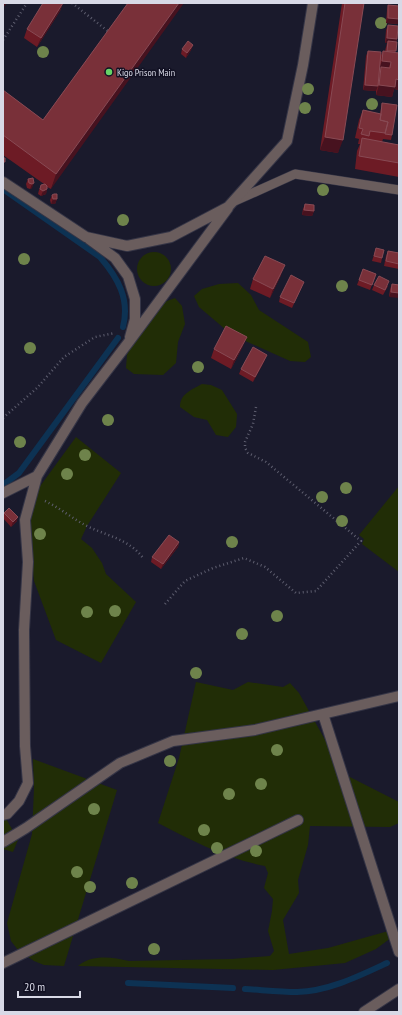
<svg xmlns="http://www.w3.org/2000/svg" width="402" height="1015" font-family="'PT Sans Narrow',sans-serif">
<style>
.green{fill:#212d06}
.lines{fill:none;stroke-linecap:round;stroke-linejoin:round}
.stream{stroke:#0d3253;stroke-width:6}
.service-casing{stroke:#353546;stroke-width:10}
.minor-casing{stroke:#353546;stroke-width:12}
.path{stroke:#5e5e6f;stroke-width:2.5;stroke-dasharray:1 3;stroke-linecap:butt}
.service{stroke:#6a5d5d;stroke-width:9}
.minor{stroke:#6a5d5d;stroke-width:10}
.tree{fill:#6e834b}
.wall{fill:#6d1b25}
.shaded-wall{fill:#47121f}
.building{fill:#793039;stroke:#884a54}
.poi-dot{fill:#65d467;stroke:#111022;stroke-width:1.5}
.labels{text-anchor:middle;stroke-width:3;stroke-linejoin:round;paint-order:stroke}
.poi-label{font-size:10px;fill:#d8d9e6;stroke:#111022;text-anchor:start}
</style>
<rect width="100%" height="100%" fill="#1a1a2c"/>
<path class="green" d="M137 269a17 17 0 1 1 34 0a17 17 0 1 1-34 0Z
M238,283l13,12 8,15 49,32 3,15 -6,5 -15,-1 -58,-26 -33,-28 -5,-11 8,-7 17,-5z
M175,298l7,8 3,18 -7,18 -2,21 -13,12 -29,-1 -8,-6 1,-13 15,-38 9,-10z
M202,384l9,1 11,5 15,24 -1,13 -8,10 -12,-2 -9,-15 -13,-3 -14,-10c0,-13 11,-17 22,-23z
M76,437l45,36 -34,53 -6,13 11,9 10,15 4,11 30,28 -35,61 -45,-23 -22,-59 -6,-65 10,-27z
M399,486v86l-37,-28 2,-5 -5,-4z
M196,682l37,8 15,-8 35,5 7,-4 9,10 45,81 55,28v21l-9,4 -80,-1 -2,19 -10,35 1,13 -16,27 6,34 39,-6 71,-20v4l-23,17 -31,14 -72,7 -195,-4c14,-12 34,-9 51,-5l103,-2 38,-3 4,-5 -6,-20 4,-20 1,-12 -9,-11 4,-15 -3,-7c-38,-7 -74,-26 -107,-43l21,-65z
M33,759l84,31 -53,176 -20,-1 -10,-4 -16,-11 -7,-9 -4,-18 25,-89 2,-45z
M3,813l15,27 -5,12 -10,-3z"/>
<g class="lines">
<path class="stream" d="M3,189l97,68c18,21 30,42 23,70
M3,485l16,-12 99,-135
M128,983l105,5
M245,989c17,1 35,3 52,3 32,-1 62,-16 90,-29"/>
<g class="service-casing">
<path id="service" d="M235,201l60,-27 104,16"/>
</g>
<g class="minor-casing">
<path id="minor" d="M3,182l83,55 41,9 44,-9 57,-30 59,-66 16,-76 10,-62
M89,239l26,19 13,18 7,23v20l-5,18
M3,493l34,-17 45,-73 46,-60 100,-135
M323,714l76,238
M3,815l4,-1 12,-13 9,-18 -3,-37 -1,-116 4,-68 -3,-42 12,-44
M3,842l23,-14 94,-65 53,-22 82,-11 144,-34
M3,963l295,-143
M364,1012l35,-23"/>
</g>
<path class="path" d="M72,3l37,29
M3,40l24,-37
M3,418l34,-30 27,-31 31,-20 20,-4
M45,501c15,7 28,18 42,25 20,10 42,13 56,32
M165,604l20,-23 28,-13 31,-10 21,9 31,26 20,-2 45,-50 -95,-79 -18,-9 -3,-5v-6l8,-18 3,-17"/>
<use href="#service" class="service"/>
<use href="#minor" class="minor"/>
</g>
<g class="tree">
<circle cx="381" cy="23" r="6"/>
<circle cx="43" cy="52" r="6"/>
<circle cx="308" cy="89" r="6"/>
<circle cx="372" cy="104" r="6"/>
<circle cx="305" cy="108" r="6"/>
<circle cx="323" cy="190" r="6"/>
<circle cx="123" cy="220" r="6"/>
<circle cx="24" cy="259" r="6"/>
<circle cx="342" cy="286" r="6"/>
<circle cx="30" cy="348" r="6"/>
<circle cx="198" cy="367" r="6"/>
<circle cx="108" cy="420" r="6"/>
<circle cx="20" cy="442" r="6"/>
<circle cx="85" cy="455" r="6"/>
<circle cx="67" cy="474" r="6"/>
<circle cx="346" cy="488" r="6"/>
<circle cx="322" cy="497" r="6"/>
<circle cx="342" cy="521" r="6"/>
<circle cx="40" cy="534" r="6"/>
<circle cx="232" cy="542" r="6"/>
<circle cx="115" cy="611" r="6"/>
<circle cx="87" cy="612" r="6"/>
<circle cx="277" cy="616" r="6"/>
<circle cx="242" cy="634" r="6"/>
<circle cx="196" cy="673" r="6"/>
<circle cx="277" cy="750" r="6"/>
<circle cx="170" cy="761" r="6"/>
<circle cx="261" cy="784" r="6"/>
<circle cx="229" cy="794" r="6"/>
<circle cx="94" cy="809" r="6"/>
<circle cx="204" cy="830" r="6"/>
<circle cx="217" cy="848" r="6"/>
<circle cx="256" cy="851" r="6"/>
<circle cx="77" cy="872" r="6"/>
<circle cx="132" cy="883" r="6"/>
<circle cx="90" cy="887" r="6"/>
<circle cx="154" cy="949" r="6"/>
</g>
<path class="wall" d="M63,3l-3,8 -23,36 -13,-9 3,-9z
M128,3l-77,186 -4,-2 -1,7 -5,2 -3,-2 1,-4 2,-5 3,-1 -41,-29v-65l40,30z
M342,3h22l-26,150 -18,-3z
M388,5l11,1v15l-1,3 -12,-1 1,-13z
M388,25l9,14 -1,3 -1,11 4,37 -5,-1 -2,8 -16,-2v-4l-13,-1 3,-34 2,-5 13,4 2,-4h2l2,-8h-2l1,-13z
M193,45l-2,5 -5,8 -5,-4 1,-5z
M382,103l10,32 -1,5 -8,-1 -1,3 17,3v32l-44,-8 2,-18 3,-7h-2l1,-5 -4,-1 4,-18 4,-10 17,4 1,-6z
M33,178l-1,10 -2,1 -3,-1 -1,-4 2,-5z
M52,195l5,4 -2,5h-4l-1,-4z
M305,204l9,7 -2,5 -10,-1 1,-6z
M376,248l6,10 -1,5 -9,-2z
M388,251l11,2v16l-15,-3 2,-10z
M363,269l13,5 -6,16 -13,-5z
M281,275l-11,23 -20,-9 3,-10z
M304,282l-12,26 -13,-6 1,-5z
M392,284l7,1 -10,12 1,-8z
M374,285l14,1 -5,9 -11,-5z
M243,346l-12,23 -20,-11 3,-9z
M265,360l-12,22 -14,-8 2,-5z
M4,513l13,8 -6,6 -8,-9z
M179,542l-1,5 -17,22 -10,-7 1,-5z"/>
<path class="shaded-wall" d="M4,3h3l-4,5v-4z
M63,3l-3,8 -23,36 4,-9z
M179,3h5l-133,186 5,-15z
M388,18l11,1 -1,5 -12,-1z
M387,38l10,1 -2,5 -7,-3 -1,2h-2z
M193,45l-2,5 -5,8 1,-5z
M382,61l9,1 -4,9 -6,-4 -1,3h-2z
M396,79l3,1v10l-5,-1 -2,8 -16,-2 3,-10z
M365,85l13,1 -2,5 -13,-1z
M325,137l18,3 -5,13 -18,-3z
M34,183l-2,5 -2,1 2,-5z
M47,189l-1,5 -5,2 2,-5z
M53,199h4l-2,5h-4z
M304,210l10,1 -2,5 -10,-1z
M285,265l-4,10 -11,23 3,-9z
M391,292l8,1v5l-10,-1z
M247,337l-4,9 -12,23 3,-9z
M267,355l-2,5 -12,22 2,-5z
M18,517l-1,4 -6,6 2,-5z
M179,542l-1,5 -17,22 2,-5z"/>
<path class="building" d="M43,3h20l-22,35 -14,-9z
M128,3h51l-123,171 -53,-39v-45l40,30z
M345,3h19l-21,137 -18,-3z
M388,5l11,1v13l-11,-1z
M388,25l10,1 -1,13 -10,-1z
M188,41l5,4 -6,8 -5,-4z
M388,41l9,1 -1,9h-9z
M368,51l13,1 -3,34 -13,-1z
M383,51l16,2v27l-3,-1 -1,8 -16,-2 2,-18 9,1 1,-6 -9,-1z
M382,103l15,2 -5,30 -7,-1 3,-12 -8,-2 1,-6z
M363,110l18,4 -1,6 8,2 -3,11 -15,-2 -1,5 -8,-2 2,-5 -4,-1z
M362,138l37,7v18l-40,-7z
M3,158h2v4h-2z
M33,178l1,5 -2,1 -3,-1 -1,-4z
M45,184l2,2v3l-4,2 -3,-2 1,-4z
M54,194h3v5h-4l-1,-4z
M305,204l9,1v6l-10,-1z
M376,248l8,2 -2,8 -8,-2z
M388,251l11,2v11l-13,-3z
M265,256l20,9 -12,24 -20,-10z
M363,269l13,5 -4,11 -13,-5z
M291,275l13,7 -10,21 -14,-6z
M379,276l10,5 -4,9 -11,-5z
M392,284l7,1v8l-8,-1z
M226,326l21,11 -13,23 -20,-11z
M253,347l14,8 -12,22 -14,-8z
M9,508l9,9 -5,5 -9,-9z
M169,535l10,7 -16,22 -11,-7z"/>
<circle class="poi-dot" cx="109" cy="72" r="4"/>
<g class="labels">
<g class="poi-label">
<text x="117" y="76">Kigo Prison Main</text>
</g>
</g>
<rect width="402" height="1015" fill="none" stroke="#d8d9e6" stroke-width="8"/>
<path d="M18 991v6h62v-6" fill="none" stroke="#d8d9e6" stroke-width="2"/>
<text x="24" y="991" font-size="12" fill="#d8d9e6" stroke="#111022" stroke-width="3" paint-order="stroke">20 m</text>
</svg>
